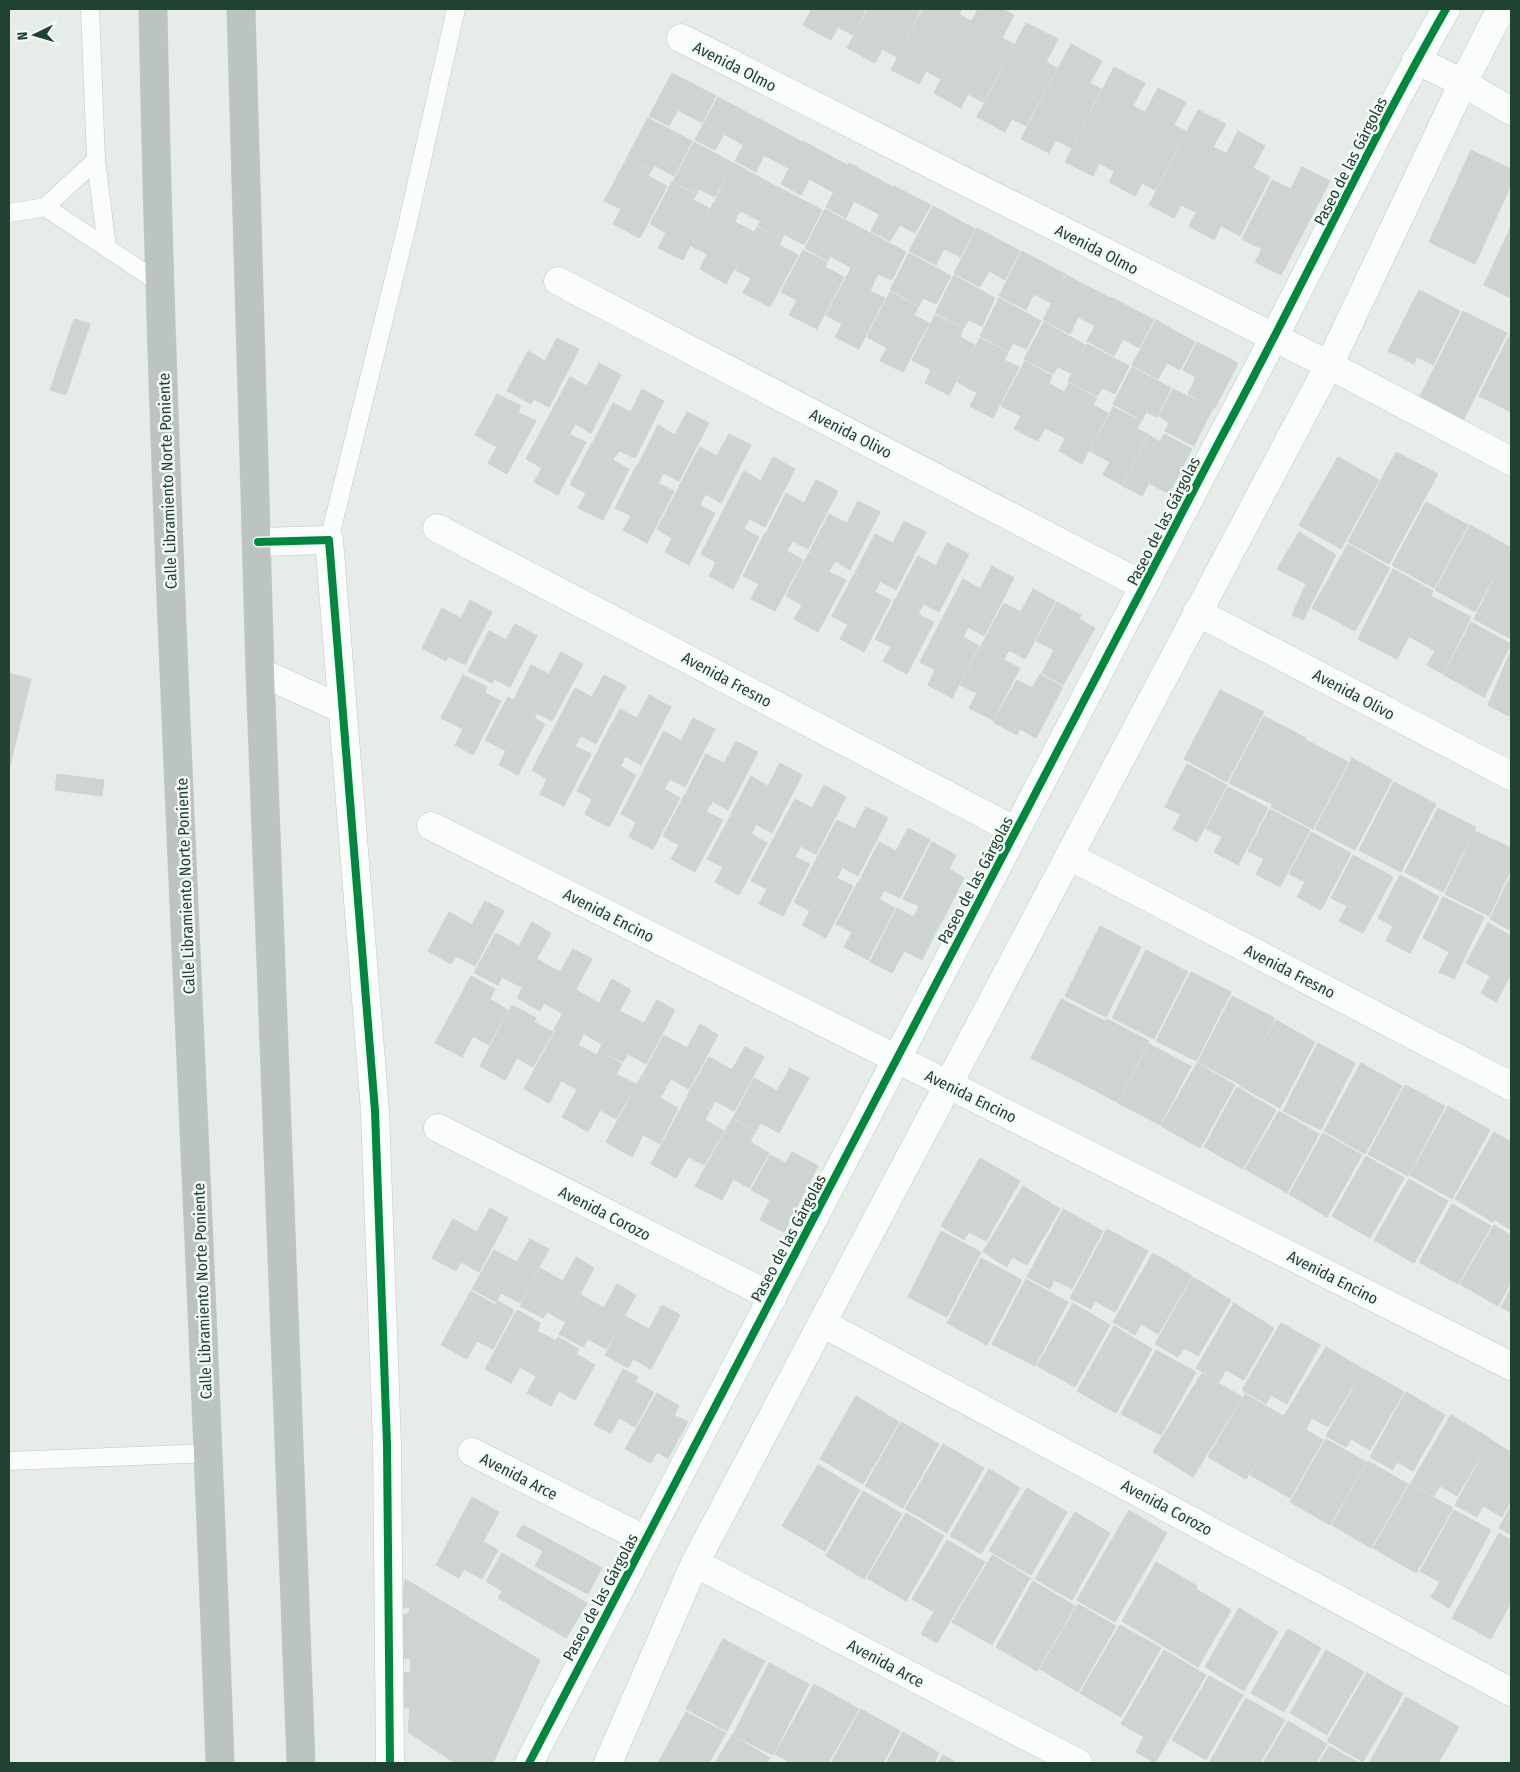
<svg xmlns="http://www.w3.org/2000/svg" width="1520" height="1772" font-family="'Fira Sans Condensed',sans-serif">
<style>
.building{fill:#ced5d1;stroke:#ced5d1}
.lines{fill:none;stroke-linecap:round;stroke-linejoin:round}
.lane-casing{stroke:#c3c9c5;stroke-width:19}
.street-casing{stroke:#c3c9c5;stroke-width:29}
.secondary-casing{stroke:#bfc8c3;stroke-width:29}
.highway-casing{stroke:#c1cbc6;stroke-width:29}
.lane{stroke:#fbfcfc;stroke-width:18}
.street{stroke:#fbfcfc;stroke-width:28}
.secondary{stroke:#fbfcfc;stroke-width:28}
.highway{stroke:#bbc4c0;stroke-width:28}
.cycleway-casing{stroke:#f4faf6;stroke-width:11}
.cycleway{stroke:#00873e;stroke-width:8}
.labels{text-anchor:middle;stroke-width:5;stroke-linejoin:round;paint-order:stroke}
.street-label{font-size:16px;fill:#204232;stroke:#f4faf6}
</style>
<rect width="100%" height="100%" fill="#e6ece8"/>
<path class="building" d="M812,9h54l-13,26 -15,-8 -7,13 -28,-15z
M868,9h53l-24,48 -15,-8 -7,14 -28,-15z
M923,9h39l-3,5 12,7 -31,58 -14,-8 -7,13 -28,-14z
M978,9h24l12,6 -12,23 12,6 -31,58 -15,-8 -7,14 -27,-15z
M1026,23l32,16 -12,23 11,6 -31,58 -14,-7 -7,13 -28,-15z
M1071,44l31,17 -12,22 11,6 -30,59 -15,-8 -7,13 -28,-14z
M1114,67l31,16 -12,23 12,6 -31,59 -15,-8 -6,13 -28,-14z
M672,73l44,23 -14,27 -24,-13 -9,16 -20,-10z
M1158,88l28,14 -12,23 12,6 -31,59 -13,-7 -7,13 -26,-14z
M718,97l39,21 -14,27 -19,-11 -9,16 -20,-10z
M1198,110l28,14 -13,23 13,6 -31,59 -14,-7 -7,13 -25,-13z
M648,118l44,23 -18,35 -20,-11 -2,5 -25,-13z
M758,118l44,24 -14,26 -24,-13 -8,17 -21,-11z
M1238,131l27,15 -12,22 17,9 -30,59 -19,-10 -7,14 -25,-14z
M803,141l44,24 -14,27 -24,-13 -8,16 -20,-11z
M694,142l39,21 -18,34 -16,-8 -2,5 -24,-13z
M1471,150l40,19v16l-36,79 -46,-22z
M627,158l24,13 -3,5 19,10 -27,52 -27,-14 8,-15 -17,-8z
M734,163l43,24 -17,34 -20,-10 -2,4 -24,-12z
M849,163l44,24 -14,27 -25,-13 -8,17 -20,-11z
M1302,167l28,14 -49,94 -26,-13 7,-13 -20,-10 30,-59 19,9z
M672,182l24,13 -3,5 16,8 -26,52 -25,-12 8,-15 -16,-9z
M894,186l37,19 -16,28 -15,-8 -10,16 -19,-10z
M778,187l44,23 -18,35 -20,-11 -2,5 -24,-13z
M713,203l24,13 -2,6 19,10 -28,52 -26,-15 7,-15 -16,-8z
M933,206l42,23 -15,28 -16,-8 -8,16 -27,-14z
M825,209l43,23 -18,35 -20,-11 -2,5 -23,-13z
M1511,226v72l-27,-13z
M757,227l25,13 -3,5 19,10 -28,52 -27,-14 8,-15 -16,-8z
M977,228l43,23 -15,29 -16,-9 -9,16 -26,-14z
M869,232l37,20 -14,28 -14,-6 -4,8 -24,-13z
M803,250l24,12 -2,5 19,10 -27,52 -28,-14 8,-15 -16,-8z
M1022,251l43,23 -14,29 -17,-9 -8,16 -27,-14z
M909,253l42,23 -15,28 -13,-6 -4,8 -29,-16z
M850,270l24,13 -4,8 15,7 -26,51 -24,-12 7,-13 -16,-9z
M954,275l41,23 -13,28 -14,-6 -4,8 -29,-15z
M1066,275l44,23 -15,28 -17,-9 -8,17 -27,-14z
M1419,290l41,21 -27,54 -16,-8 -3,7 -26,-13z
M890,292l28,15 -4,8 15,8 -26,49 -23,-11 7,-13 -20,-11z
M1111,297l43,23 -15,28 -16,-9 -9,17 -27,-15z
M999,298l42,23 -15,28 -13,-6 -4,8 -29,-15z
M1463,311l44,22 -47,94 -44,-23z
M935,315l28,14 -3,8 15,8 -26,50 -24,-12 6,-13 -19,-10z
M74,319l16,5 -24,71 -16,-5z
M1156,320l39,22 -15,28 -13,-7 -9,16 -26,-14z
M1044,322l41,23 -14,28 -13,-6 -5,7 -29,-15z
M1510,334h1v78l-32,-16z
M557,338l22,11 -30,58 -15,-8 -3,5 -24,-13 21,-40 17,10z
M980,338l28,14 -4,8 15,7 -26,51 -23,-12 7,-13 -20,-11z
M1197,342l41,21 -23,45 -27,-14 8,-17 -13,-7z
M1087,344l42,22 -14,28 -13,-6 -5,8 -29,-15z
M1025,361l27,15 -3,7 15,9 -26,49 -24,-12 7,-13 -20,-10z
M599,363l22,12 -30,58 -16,-9 -2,5 -24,-13 21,-39 17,9z
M1132,367l39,21 -14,29 -11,-5 -4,8 -29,-16z
M1069,383l28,15 -4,7 15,8 -26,51 -23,-13 6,-13 -20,-10z
M642,389l22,12 -29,57 -16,-7 -3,4 -23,-13 20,-39 18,9z
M1173,389l40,19 -19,38 -29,-15 4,-8 -10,-7z
M497,394l24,12 -3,6 18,9 -29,53 -19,-11 9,-16 -22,-12z
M1113,407l28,14 -4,8 11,5 -26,51 -19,-10 7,-13 -20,-11z
M687,412l22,11 -30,58 -16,-8 -2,5 -23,-13 20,-40 17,10z
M549,416l23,13 -2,6 16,7 -28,53 -24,-13 8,-14 -16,-9z
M729,434l22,11 -30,58 -15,-9 -3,5 -24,-13 21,-39 17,9z
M1164,434l28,15 -23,45 -20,-11 -7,13 -19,-10 26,-51 11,7z
M592,443l24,12 -3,5 16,9 -26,51 -25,-12 8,-15 -16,-8z
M1396,452l42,22 -49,90 -41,-22z
M773,457l22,12 -30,58 -15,-8 -3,4 -24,-12 21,-40 17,10z
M1338,457l41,23 -38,69 -42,-24z
M637,465l24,13 -3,5 16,8 -27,52 -24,-13 8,-14 -16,-8z
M816,480l22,11 -30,58 -16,-8 -2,5 -24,-13 20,-40 18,10z
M679,487l24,12 -3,6 15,8 -26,52 -24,-13 7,-14 -15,-9z
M858,501l22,11 -30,58 -15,-9 -3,5 -23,-13 20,-39 18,9z
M1426,502l42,23 -34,63 -42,-23z
M723,511l24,12 -3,6 15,8 -26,52 -24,-13 7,-14 -15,-8z
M904,521l22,11 -30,58 -16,-9 -2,5 -23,-13 20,-39 18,9z
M1470,525l40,22 -35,65 -40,-22z
M1299,532l37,23 -33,65 -11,-5 14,-31 -29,-15z
M765,533l24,13 -2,5 16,9 -28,51 -24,-12 8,-15 -16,-8z
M947,543l22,11 -30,58 -15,-8 -3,4 -24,-12 21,-40 18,10z
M1348,544l42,24 -35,63 -43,-23z
M1510,548l1,1v90l-37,-20z
M808,554l24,12 -3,6 17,8 -28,52 -24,-13 8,-14 -16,-9z
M992,566l22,12 -30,58 -16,-9 -2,4 -24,-12 21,-40 17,10z
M1393,569l40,22 -36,68 -39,-20z
M854,574l24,12 -3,6 16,8 -27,52 -24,-13 8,-14 -16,-9z
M1033,589l22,12 -30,58 -16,-9 -2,4 -24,-12 21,-39 17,9z
M897,596l24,13 -3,5 16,8 -27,52 -24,-13 8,-14 -16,-8z
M1431,596l40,21 -28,57 -16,-9 8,-14 -25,-14z
M470,600l22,12 -27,53 -17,-9 -2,5 -24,-13 20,-40 19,10z
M1057,602l24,13 -2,4 16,9 -32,57 -21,-12 12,-23 -18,-9z
M942,619l24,13 -3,5 16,9 -27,52 -24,-13 7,-15 -15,-8z
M1471,622l40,22 -27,53 -40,-22z
M515,624l22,12 -27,51 -16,-8 -2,4 -24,-12 21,-40 17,9z
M983,642l23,13 -2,5 16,8 -27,52 -24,-12 8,-15 -17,-8z
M1511,650v67l-23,-12z
M561,652l22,12 -31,57 -15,-8 -2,4 -24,-12 20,-40 18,9z
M9,673l22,6 -22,91z
M1040,674l23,13 -27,51 -16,-9 -3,6 -24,-13 24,-42 15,8z
M463,675l24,12 -2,6 16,8 -28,54 -18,-10 8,-16 -22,-11z
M604,675l22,11 -30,58 -15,-8 -3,4 -24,-12 21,-40 17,9z
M1220,690l44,22 -37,70 -43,-23z
M649,695l22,12 -30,58 -16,-9 -2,5 -24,-13 21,-39 17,9z
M508,697l24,13 -3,5 16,9 -27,51 -19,-10 7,-14 -21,-11z
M1264,716l42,22 -34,66 -43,-21z
M693,718l22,11 -30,58 -15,-8 -3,5 -24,-13 21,-40 17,10z
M554,728l24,13 -3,5 16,8 -27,52 -24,-12 7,-15 -15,-9z
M1306,740l42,22 -35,67 -42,-22z
M736,741l22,11 -30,58 -16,-9 -2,5 -24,-13 20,-39 18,9z
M599,749l24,13 -3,4 16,9 -27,52 -24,-13 7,-15 -15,-8z
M1352,758l40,22 -37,70 -40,-21z
M780,763l22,12 -30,58 -16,-9 -2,5 -24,-13 21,-40 17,10z
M1187,764l40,21 -30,57 -24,-13 8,-15 -16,-7z
M643,772l24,12 -3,5 16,9 -27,51 -24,-12 7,-15 -15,-8z
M57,774l47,6 -2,16 -47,-6z
M1394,782l42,22 -35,68 -42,-22z
M824,785l22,12 -30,57 -16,-8 -2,5 -24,-13 21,-39 17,9z
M1228,787l40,21 -30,57 -24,-13 8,-15 -16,-8z
M685,794l24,12 -3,6 17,8 -28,52 -24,-13 8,-14 -16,-9z
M866,807l22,11 -30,58 -16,-9 -2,5 -24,-13 21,-39 18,9z
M1438,808l38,19 -33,65 -38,-20z
M1270,809l40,21 -30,57 -24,-13 8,-15 -16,-8z
M730,817l24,12 -3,5 16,9 -28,52 -24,-13 8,-15 -16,-8z
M908,828l22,12 -30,58 -16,-8 -2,4 -23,-12 20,-40 17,9z
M1475,831l36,17v21l-22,47 -44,-22z
M1311,832l40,21 -30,57 -24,-13 8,-15 -16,-8z
M774,838l24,13 -3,6 15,7 -27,52 -24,-12 8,-15 -16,-8z
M932,842l24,13 -7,14 15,9 -23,45 -24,-13 2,-4 -16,-7z
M1353,855l40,22 -30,56 -24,-12 8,-15 -16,-8z
M816,860l24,13 -3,5 16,8 -27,52 -24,-13 8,-14 -16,-9z
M1400,875l39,22 -29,56 -24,-12 7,-15 -15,-8z
M1511,875v56l-21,-12z
M858,882l24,13 -3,4 16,9 -27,52 -24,-13 8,-15 -16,-8z
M1443,897l41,20 -30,62 -15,-7 10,-20 -26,-14z
M485,901l19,10 -29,55 -19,-10 -5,8 -23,-13 21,-39 23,13z
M897,908l16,9 4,-6 23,13 -18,36 -18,-9 -12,22 -22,-11z
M532,922l19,11 -30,54 -19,-10 -4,8 -24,-12 22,-40 23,13z
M1488,923l23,13v38l-15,28 -15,-9 9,-17 -24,-13z
M1100,926l41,21 -35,70 -41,-21z
M573,949l19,10 -29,55 -19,-11 -4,8 -23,-13 20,-39 23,13z
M1146,950l42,22 -34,67 -42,-21z
M1191,972l40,20 -35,69 -40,-20z
M471,976l24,13 -5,10 18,11 -19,35 -16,-9 -11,21 -27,-14z
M612,979l19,11 -30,54 -18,-11 -5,9 -24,-13 22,-39 23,13z
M1232,996l43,22 -34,67 -43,-23z
M1061,999l44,22 -30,59 -44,-22z
M657,1000l18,10 -29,54 -18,-10 -5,8 -24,-12 21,-39 24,12z
M512,1005l24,13 -2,4 19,10 -20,35 -16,-9 -12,22 -25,-14z
M1107,1019l42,22 -32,61 -42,-22z
M1276,1020l39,22 -35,66 -40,-22z
M560,1022l23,13 -5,10 19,10 -19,35 -17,-9 -12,22 -25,-14z
M700,1024l18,11 -29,54 -18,-10 -5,8 -23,-13 21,-39 23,13z
M1318,1043l37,20 -34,67 -38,-19z
M1149,1044l42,22 -31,59 -42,-22z
M745,1047l19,10 -30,54 -19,-10 -4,8 -24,-13 22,-39 23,13z
M599,1051l23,13 -6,10 20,10 -20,35 -16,-9 -12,22 -26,-15z
M1197,1063l38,22 -35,63 -39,-22z
M1361,1063l41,23 -37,68 -41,-23z
M790,1068l19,10 -30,55 -18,-10 -5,8 -23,-13 21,-40 23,13z
M642,1075l24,13 -6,10 18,10 -18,36 -17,-9 -11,22 -26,-15z
M1405,1085l40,21 -37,70 -40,-22z
M1237,1087l39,23 -33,59 -39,-22z
M687,1097l23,13 -5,10 19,11 -20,34 -16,-8 -12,21 -25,-14z
M1448,1106l42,24 -38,69 -42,-24z
M1279,1111l40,23 -32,59 -42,-24z
M732,1119l23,13 -5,10 19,11 -20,35 -16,-9 -11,21 -27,-14z
M1494,1132l17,10v50l-18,30 -38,-23z
M1323,1133l39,22 -35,62 -38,-23z
M792,1152l26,14 -34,66 -24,-12 10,-20 -19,-10 19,-35 16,8z
M1366,1156l38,22 -34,60 -38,-22z
M980,1158l40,23 -34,60 -17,-9 -5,8 -23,-14z
M1409,1179l39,22 -34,62 -40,-23z
M1023,1186l37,23 -33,56 -15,-8 -5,10 -24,-15z
M1511,1194v36l-16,-10z
M1452,1204l39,22 -33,58 -39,-22z
M490,1208l18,10 -29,54 -18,-10 -5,9 -24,-13 21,-39 24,13z
M1063,1209l40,22 -31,58 -18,-9 -4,9 -23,-12z
M1494,1225l17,10v47l-13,24 -38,-22z
M1107,1229l41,22 -33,61 -20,-11 -4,8 -21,-11z
M941,1231l40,21 -34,65 -39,-20z
M530,1239l19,10 -29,54 -19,-10 -5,9 -24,-13 22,-39 23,12z
M1153,1253l39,23 -34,58 -17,-10 -6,11 -22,-13z
M576,1257l18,11 -29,54 -18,-10 -4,6 -23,-12 20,-38 23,13z
M981,1258l41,22 -35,65 -40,-22z
M1193,1277l38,23 -33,56 -14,-8 -6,9 -23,-13z
M1026,1279l42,23 -33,64 -43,-22z
M617,1284l19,11 -30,54 -18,-10 -5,8 -24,-13 22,-39 23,13z
M1511,1289v24l-10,-6z
M471,1291l24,14 3,-4 16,9 -21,39 -16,-8 -10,18 -26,-14z
M1073,1303l37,22 -35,62 -38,-21z
M1234,1303l40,25 -30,52 -18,-10 -7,12 -23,-14z
M662,1305l18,10 -29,54 -18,-10 -5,9 -23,-13 20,-39 24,13z
M517,1310l23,13 -3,8 18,9 -19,36 -16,-9 -9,16 -26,-14z
M1281,1323l39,22 -33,59 -16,-9 -5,9 -24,-14z
M1114,1326l38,23 -36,64 -39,-22z
M558,1337l21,12 -3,5 19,11 -20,35 -16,-9 -8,15 -24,-13z
M1326,1347l37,22 -35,58 -16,-9 -6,11 -22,-13z
M1156,1350l40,22 -35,63 -40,-21z
M623,1369l15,8 -3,5 19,10 -19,35 -16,-9 -8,15 -17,-8z
M1364,1369l40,23 -34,58 -19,-11 -5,8 -20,-11z
M1202,1373l40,24 -49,80 -40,-25z
M1406,1392l39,23 -32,56 -16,-9 -4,8 -23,-13z
M657,1393l22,13 -5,9 14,7 -20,36 -11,-6 -6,11 -26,-14z
M1245,1394l38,22 -37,63 -38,-22z
M856,1396l43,26 -36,62 -43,-25z
M1451,1415l40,24 -34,57 -17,-10 -6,10 -23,-13z
M1283,1416l40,24 -33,58 -40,-23z
M901,1422l38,22 -36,64 -38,-22z
M1326,1439l40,23 -36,63 -40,-23z
M1491,1440l20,12v48l-9,17 -19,-11 -6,11 -22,-12z
M943,1444l41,24 -37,65 -42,-24z
M1368,1461l40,23 -37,64 -39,-23z
M818,1465l42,25 -35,61 -43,-25z
M989,1469l31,19 -39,66 -31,-18z
M1410,1484l43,24 -37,65 -43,-25z
M1027,1488l40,24 -36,63 -42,-24z
M863,1491l39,23 -38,65 -38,-23z
M472,1497l27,15 -16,30 15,8 -16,29 -18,-10 -5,9 -23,-13z
M1511,1506v29l-12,-7z
M1129,1510l38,23 -52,89 -38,-22z
M1454,1510l37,20 -42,78 -18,-11 9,-15 -20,-11z
M1075,1512l35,21 -38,67 -37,-21z
M906,1513l38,23 -38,65 -39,-23z
M523,1525l79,43 -14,26 -53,-28 8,-15 -27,-15z
M1499,1533l12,7v62l-20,37 -39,-21z
M947,1540l38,22 -48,81 -16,-9 13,-22 -22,-13z
M502,1553l85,50 -21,35 -68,-40 4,-7 -16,-10z
M992,1555l38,23 -38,67 -40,-23z
M1156,1562l41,24 -1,3 35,21 -33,57 -76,-46z
M405,1579l135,81 -47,103h-38l-47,-31 2,-24h-8l-1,-35 10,-1 -1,-14 -8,1 -1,-43 8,-3 1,-6 -8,1z
M1033,1581l42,25 -38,65 -41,-24z
M1078,1604l38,22 -38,66 -38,-23z
M1239,1608l39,24 -34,59 -39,-24z
M1120,1625l41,23 -40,69 -41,-24z
M1288,1629l33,19 -37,64 -33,-19z
M723,1639l42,22 -38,70 -41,-22z
M1164,1650l42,25 -51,88 -19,-11 8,-15 -23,-13z
M1326,1650l38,22 -37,63 -37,-22z
M769,1663l40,21 -36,71 -40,-20z
M1367,1673l36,21 -40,68 -36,-21z
M1209,1676l34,19 -37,65 -34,-20z
M814,1684l45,25 -31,54h-37l-16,-9z
M1406,1697l53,30 -21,36h-69z
M1246,1698l39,22 -25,43h-51z
M861,1709l39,22 -17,32h-52z
M686,1712l40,21 -17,30h-51z
M1288,1721l39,23 -11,19h-53z
M903,1732l36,21 -5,10h-48z
M732,1735l38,23 -3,5h-52z
M1329,1746l30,17h-40z
M943,1755l14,8h-19z"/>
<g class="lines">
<g class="lane-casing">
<path id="lane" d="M90,9l6,151 11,88 51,34
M96,160l-51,47 62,41
M9,213l36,-6
M329,540l78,-314 49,-217
M9,1461l201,-8"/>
</g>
<g class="street-casing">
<path id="street" d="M681,38l648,327 182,96
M1416,60l47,23 48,28
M558,281l586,305
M437,528l579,303
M258,542l71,-2 46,571 12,333 3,319
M1197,612l314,164
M260,672l82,37
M431,826l1080,540
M1069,856l442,230
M438,1128l335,169
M822,1323l689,369
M472,1452l174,88
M695,1563l383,200"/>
</g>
<g class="secondary-casing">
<path id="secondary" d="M529,1763l692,-1325c77,-142 145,-289 225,-429
M608,1763l87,-200 634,-1198 134,-282 38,-74"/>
</g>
<g class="highway-casing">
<path id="highway" d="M153,9c11,585 47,1169 67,1754
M241,9l19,663 41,1091"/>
</g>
<use href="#lane" class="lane"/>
<use href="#street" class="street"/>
<use href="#secondary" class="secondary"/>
<use href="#highway" class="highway"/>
<g class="cycleway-casing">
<path id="cycleway" d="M258,542l71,-2 46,571 12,333 3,319
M529,1763l692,-1325c77,-142 145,-289 225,-429"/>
</g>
<use href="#cycleway" class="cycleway"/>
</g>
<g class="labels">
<g class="street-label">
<text transform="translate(735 66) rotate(27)" y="6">Avenida Olmo</text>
<text transform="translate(1350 161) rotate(-63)" y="6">Paseo de las Gárgolas</text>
<text transform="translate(1097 249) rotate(27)" y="6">Avenida Olmo</text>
<text transform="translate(851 433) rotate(27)" y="6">Avenida Olivo</text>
<text transform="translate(167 481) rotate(-92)" y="6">Calle Libramiento Norte Poniente</text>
<text transform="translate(1163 521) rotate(-63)" y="6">Paseo de las Gárgolas</text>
<text transform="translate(727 679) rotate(28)" y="6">Avenida Fresno</text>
<text transform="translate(1354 694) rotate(28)" y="6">Avenida Olivo</text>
<text transform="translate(975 880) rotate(-62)" y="6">Paseo de las Gárgolas</text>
<text transform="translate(185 886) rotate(-92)" y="6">Calle Libramiento Norte Poniente</text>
<text transform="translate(609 915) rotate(27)" y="6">Avenida Encino</text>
<text transform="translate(1290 971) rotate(27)" y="6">Avenida Fresno</text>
<text transform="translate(971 1096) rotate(26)" y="6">Avenida Encino</text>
<text transform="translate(605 1213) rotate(27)" y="6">Avenida Corozo</text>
<text transform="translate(788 1238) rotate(-62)" y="6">Paseo de las Gárgolas</text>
<text transform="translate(1333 1277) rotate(27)" y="6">Avenida Encino</text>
<text transform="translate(202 1291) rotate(-92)" y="6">Calle Libramiento Norte Poniente</text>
<text transform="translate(519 1476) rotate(27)" y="6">Avenida Arce</text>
<text transform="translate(1167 1507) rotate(28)" y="6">Avenida Corozo</text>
<text transform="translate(600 1597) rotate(-62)" y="6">Paseo de las Gárgolas</text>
<text transform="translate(886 1663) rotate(28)" y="6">Avenida Arce</text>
</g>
</g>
<rect width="1520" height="1772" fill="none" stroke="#204232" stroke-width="20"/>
<g transform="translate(35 35) rotate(265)" stroke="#f4faf6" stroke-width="4" paint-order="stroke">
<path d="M0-4L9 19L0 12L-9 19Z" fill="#204232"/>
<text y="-8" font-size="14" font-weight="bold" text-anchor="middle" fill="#204232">N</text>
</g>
</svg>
